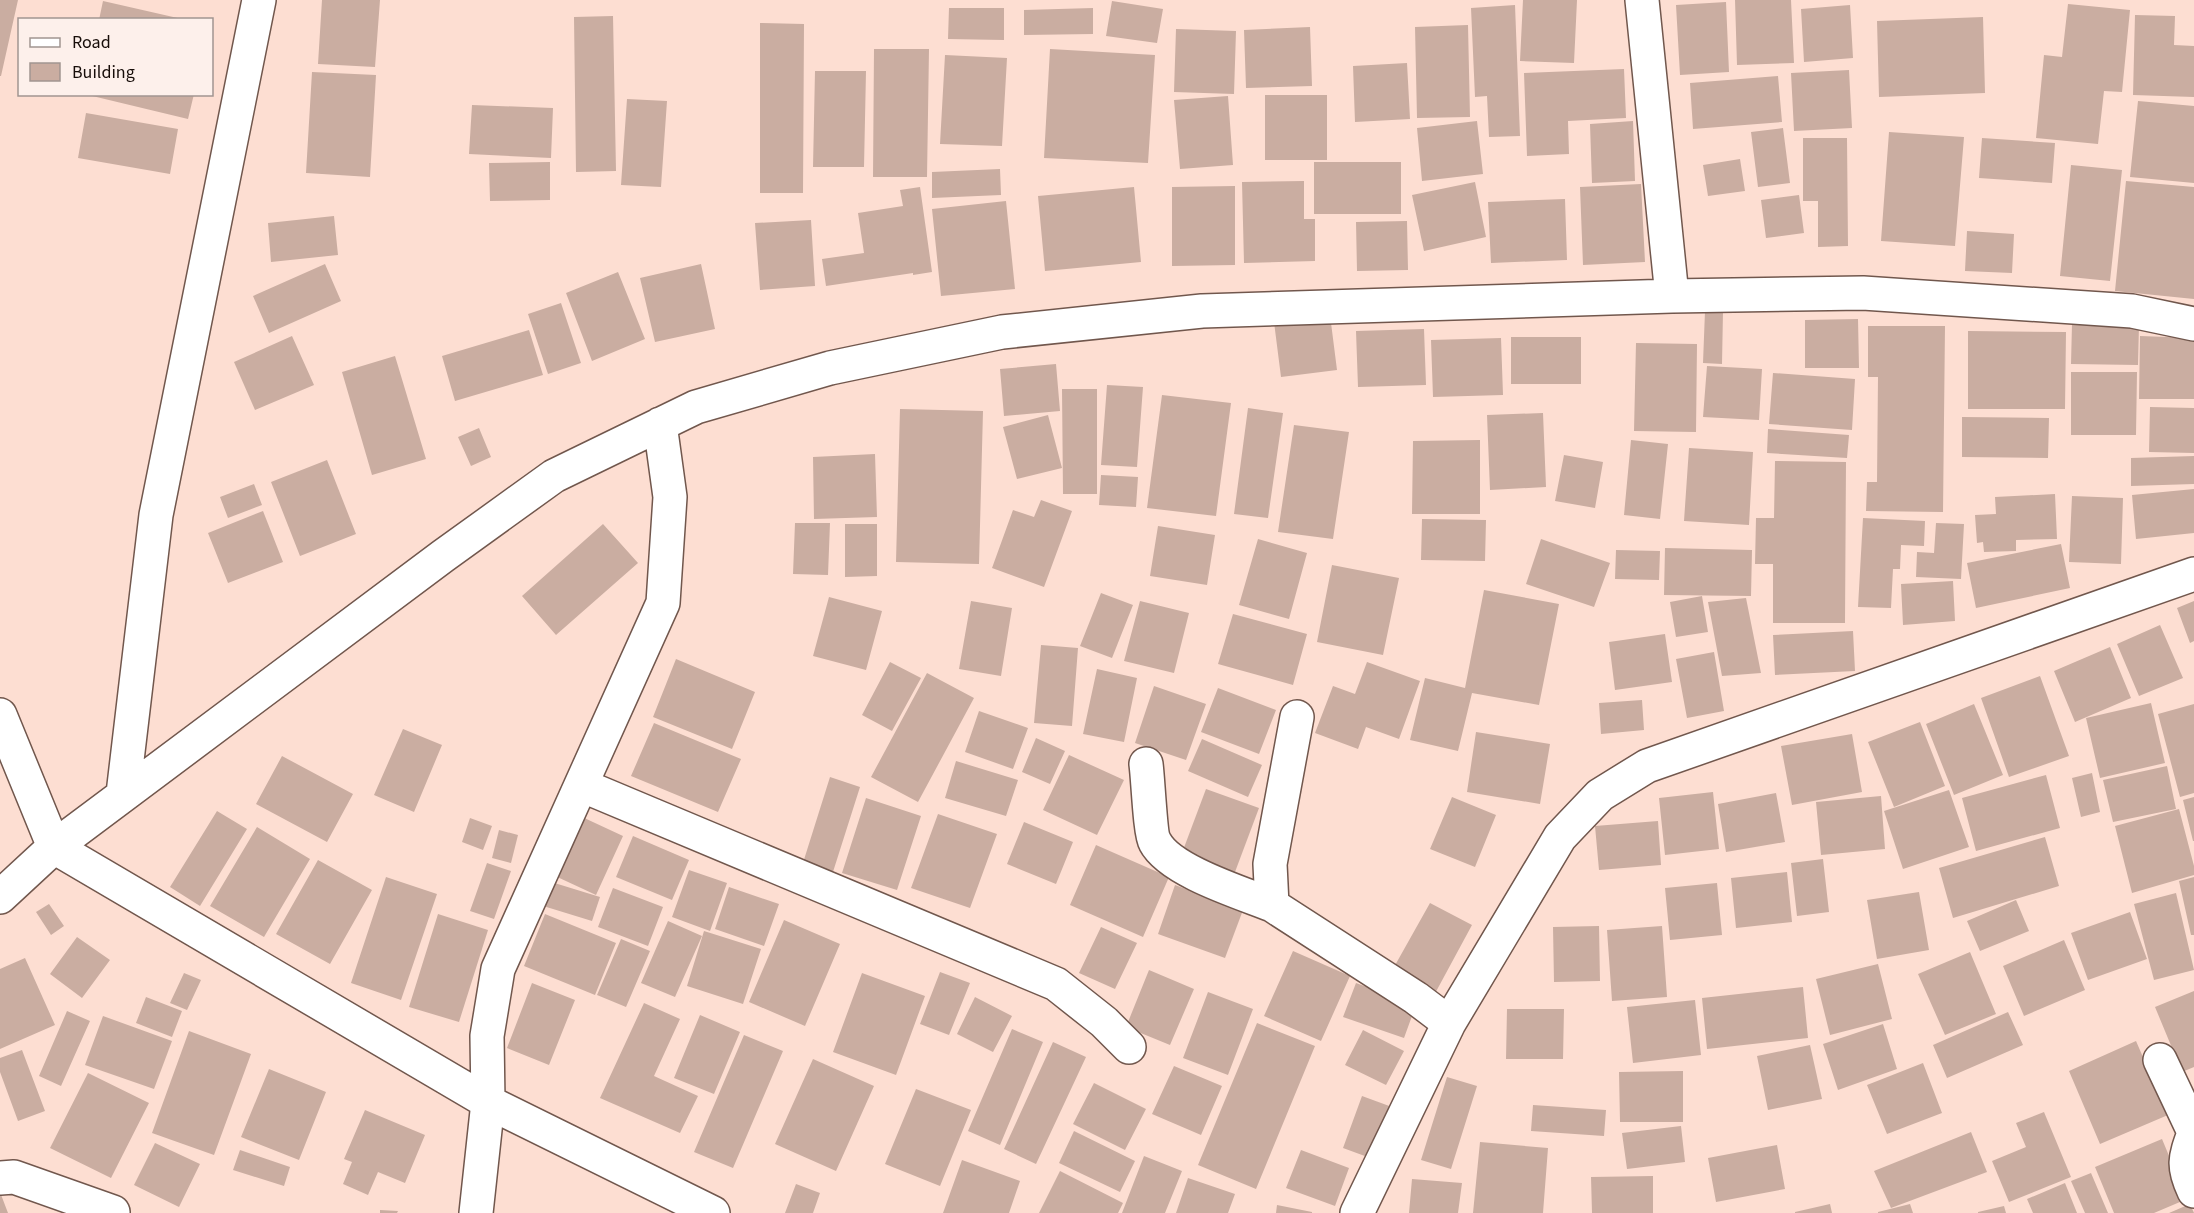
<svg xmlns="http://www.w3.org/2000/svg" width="2194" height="1213" font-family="'Source Sans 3',sans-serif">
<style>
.building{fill:#caada1}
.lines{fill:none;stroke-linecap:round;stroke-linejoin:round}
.minor-casing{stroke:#71574d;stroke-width:36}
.minor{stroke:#fff;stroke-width:33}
</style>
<rect width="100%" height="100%" fill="#fdded2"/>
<path class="building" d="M0,0h18l-17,76h-1z
M322,0h58l-5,67 -57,-3z
M1523,0h54l-3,63 -54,-2z
M1735,0h56l3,63 -57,2z
M103,1l79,18v1h-83z
M1112,1l51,8 -6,34 -51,-7z
M1726,2l3,70 -49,3 -4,-70z
M2068,4l62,6 -8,82 -18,-1 -6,53 -62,-6 8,-83 18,2z
M1515,5l5,131 -31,1 -2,-41 -12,1 -4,-89z
M1850,5l3,53 -49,4 -3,-53z
M949,8h55v32l-56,-1z
M1093,8v26l-69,1v-25z
M2135,15l40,1 -1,29 20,1v51l-61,-2z
M613,16l3,155 -40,1 -2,-155z
M1983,17l2,76 -106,4 -2,-76z
M760,23l44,1 -1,169h-43z
M1468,25l2,92 -53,1 -2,-91z
M1310,27l2,59 -66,2 -2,-58z
M1176,29l60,2 -2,63 -60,-2z
M874,49h55l-2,128h-54z
M1050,49l105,6 -7,108 -104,-5z
M945,55l62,3 -5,88 -62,-2z
M1407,63l3,56 -55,3 -2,-56z
M1624,69l2,49 -58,3 1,33 -42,2 -3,-83z
M1849,70l3,58 -58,3 -3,-58z
M815,71h51l-2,96h-51z
M312,72l64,3 -6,102 -64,-4z
M1778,76l4,46 -89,7 -3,-46z
M84,94h110l-6,25z
M1265,95h62v65h-62z
M1228,96l5,69 -53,4 -6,-69z
M627,99l40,2 -6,86 -40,-2z
M2138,101l56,5v77l-64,-6z
M472,105l81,3 -2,50 -82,-4z
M86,113l92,16 -8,45 -92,-16z
M1477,121l6,53 -61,7 -5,-53z
M1633,121l2,60 -43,2 -2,-59z
M1783,128l7,55 -32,4 -7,-55z
M1889,132l75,5 -9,109 -74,-5z
M1803,138h44l1,108 -30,1v-46h-15z
M1982,138l73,5 -3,40 -73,-5z
M1740,159l5,32 -37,5 -5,-31z
M550,162v38l-60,1 -1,-38z
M1314,162h87v52h-87z
M2071,165l51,5 -12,111 -50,-5z
M1000,169l1,26 -69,3v-26z
M1304,181v38h11v42l-71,2 -2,-81z
M2126,181l68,6v112l-79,-8z
M1475,182l11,55 -62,14 -12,-56z
M1641,184l4,78 -62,3 -3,-78z
M1235,186v79l-63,1v-79z
M920,187l12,85 -19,3v-2l-87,13 -4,-27 42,-6 -6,-40 45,-7 -3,-16z
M1134,187l7,75 -96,9 -7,-75z
M1799,195l5,38 -38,5 -5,-38z
M1565,199l2,61 -76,3 -3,-61z
M1006,201l9,88 -74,7 -9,-87z
M334,216l4,39 -67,7 -3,-39z
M811,220l4,66 -55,4 -5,-67z
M1407,221l1,49 -51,1 -1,-49z
M1967,231l47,3 -2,39 -47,-2z
M325,264l16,37 -72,32 -16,-37z
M701,264l14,65 -60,13 -15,-64z
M618,272l27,67 -53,22 -26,-68z
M561,303l20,60 -33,11 -20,-60z
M1705,311h18l-1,53 -19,-1z
M1330,315l7,55 -56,7 -7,-55z
M1858,319l1,49h-54v-48z
M2072,324l67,1 -1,40 -67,-1z
M1868,326h77l-2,186 -77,-1 1,-29h10l1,-105h-10z
M1424,329l2,56 -68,2 -2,-56z
M529,330l14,45 -88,26 -13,-45z
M1968,331l98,1 -1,77h-97z
M292,336l22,49 -59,25 -21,-48z
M2140,336l54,2v61h-55z
M1511,337h70v47h-70z
M1501,338l2,57 -70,2 -2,-57z
M1636,343l61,1 -1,88 -62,-1z
M395,356l31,103 -54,16 -30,-103z
M1056,364l4,47 -56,5 -4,-47z
M1707,366l55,3 -3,51 -56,-3z
M2071,372h66l-1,63h-65z
M1773,373l82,6 -3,51 -83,-6z
M1107,385l36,2 -6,80 -36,-2z
M1062,389h35v105h-34z
M1162,395l69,8 -15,113 -69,-8z
M2150,407l44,1v45l-45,-1z
M1248,408l35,5 -15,105 -34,-4z
M900,409l83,2 -4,153 -83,-2z
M1543,413l3,74 -56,3 -3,-75z
M1048,415l14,53 -45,11 -14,-52z
M1962,417l87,1 -1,40 -86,-1z
M1294,425l55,7 -16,107 -55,-7z
M479,428l12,29 -20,9 -13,-29z
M1768,429l81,6 -2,23 -80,-5z
M1480,440v74h-68l1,-73z
M1631,440l37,4 -8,75 -36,-4z
M1689,448l64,4 -4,73 -65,-4z
M875,454l2,63 -63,2 -1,-62z
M1564,455l39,7 -8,46 -40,-7z
M2194,456v28l-63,2v-28z
M327,460l29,74 -56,22 -29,-74z
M1775,461l71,1 -1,161h-72v-59h-18l1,-46h18z
M1101,475l37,2 -2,30 -37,-2z
M254,484l8,21 -34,13 -8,-21z
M2194,489v44l-58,6 -4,-44z
M2055,494l2,45 -41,1v11l-32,1 -1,-10 -6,1 -2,-28 21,-1 -1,-17z
M2072,496l51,2 -2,66 -52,-2z
M1041,500l31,11 -28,76 -52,-19 21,-58 21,7z
M263,511l20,51 -55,21 -20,-50z
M1863,518l62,3 -1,25 -23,-1 -1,24h-7l-2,39 -33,-1z
M1422,519l64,1 -1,41 -64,-1z
M795,523h35l-2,52 -35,-1z
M1936,523l28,1 -3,55 -45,-2 1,-25 17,1z
M603,524l35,39 -82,72 -34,-39z
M845,524h32v52l-32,1z
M1158,526l57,9 -8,50 -57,-9z
M1258,539l49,14 -18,66 -50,-14z
M1541,539l69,24 -16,44 -68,-23z
M2061,544l9,44 -94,20 -9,-45z
M1665,548l87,2 -1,46 -87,-1z
M1616,550l44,1 -1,29 -44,-1z
M1332,565l67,13 -16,77 -66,-13z
M1953,581l2,40 -52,4 -2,-41z
M1484,590l75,14 -20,101 -67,-12 -14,58 -48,-11 15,-62 40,10z
M1101,593l32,12 -21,53 -32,-12z
M1702,596l6,36 -32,5 -6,-35z
M829,597l53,14 -16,59 -53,-14z
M1746,598l15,75 -39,3 -14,-74z
M971,601l41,7 -11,68 -42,-7z
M1140,601l49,12 -15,60 -50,-12z
M2194,601v40l-4,2 -13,-35z
M1233,614l74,20 -14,51 -75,-21z
M2160,625l23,53 -44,18 -22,-52z
M1853,631l2,40 -80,4 -2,-40z
M1665,634l7,48 -57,8 -6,-48z
M1041,645l37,3 -6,78 -38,-3z
M2110,647l21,51 -56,24 -21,-51z
M1714,652l10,59 -37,7 -11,-59z
M676,659l79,33 -23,57 -79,-32z
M890,662l31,16 -29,53 -30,-16z
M1367,662l53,19 -21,58 -33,-12 -8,22 -43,-16 18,-47 22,8z
M1097,669l40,9 -13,64 -41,-8z
M927,673l47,25 -56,104 -47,-25z
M2040,676l29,80 -60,21 -28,-79z
M1154,686l52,18 -20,56 -51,-17z
M1218,688l58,22 -17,44 -58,-22z
M1642,700l2,30 -43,4 -2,-31z
M2151,703l14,60 -65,15 -14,-60z
M1974,704l29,71 -49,20 -28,-71z
M2194,704v89l-14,4 -22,-83z
M979,711l49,17 -15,41 -48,-17z
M1920,722l25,64 -51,21 -26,-65z
M654,723l87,36 -23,53 -87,-36z
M403,729l39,16 -28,67 -40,-17z
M1476,732l74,12 -10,60 -73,-12z
M1852,734l10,58 -70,13 -11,-59z
M1036,738l29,13 -15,33 -28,-12z
M1202,739l60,26 -14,32 -60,-26z
M1069,755l55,25 -27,55 -54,-25z
M282,756l71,38 -26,48 -71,-38z
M956,761l62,19 -12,36 -61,-18z
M2167,766l9,43 -63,13 -10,-42z
M2092,773l8,39 -19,5 -9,-39z
M2046,775l14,53 -84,23 -14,-53z
M830,777l30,10 -28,88 -30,-9z
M1206,789l53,19 -24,64 -53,-19z
M1949,790l20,57 -66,22 -19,-58z
M1713,792l6,57 -54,6 -6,-57z
M1776,793l9,49 -59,10 -8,-48z
M1881,796l4,53 -64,6 -5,-53z
M1452,797l44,18 -21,52 -45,-18z
M2194,797v44h-1l-10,-41z
M866,798l55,18 -24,74 -55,-17z
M2179,809l15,57v9l-62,18 -17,-67z
M217,811l30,18 -47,77 -30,-19z
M938,814l59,20 -27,74 -59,-20z
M580,816l43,20 -27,59 -43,-20z
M470,818l22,8 -9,24 -21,-8z
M1658,821l3,44 -62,5 -4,-44z
M1024,822l49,20 -17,42 -49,-20z
M257,827l53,32 -46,78 -54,-31z
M499,830l19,5 -7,28 -19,-5z
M633,836l56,24 -17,40 -56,-23z
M2045,837l14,49 -106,32 -14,-50z
M1096,845l73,32 -26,60 -73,-32z
M1823,859l6,53 -32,4 -6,-53z
M318,860l54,30 -42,74 -54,-30z
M487,863l24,8 -17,48 -24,-8z
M689,870l38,13 -17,48 -38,-14z
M1787,872l5,50 -56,6 -5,-50z
M386,877l51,17 -36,106 -50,-17z
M2194,877v58h-3l-12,-54z
M548,881l52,16 -8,24 -52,-16z
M1717,883l5,52 -52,5 -5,-52z
M1175,885l68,25 -18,48 -67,-24z
M729,887l50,17 -15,42 -49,-17z
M613,888l50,19 -15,39 -50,-19z
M1919,892l10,58 -52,9 -10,-59z
M2176,893l18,77 -40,10 -20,-76z
M2016,900l13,31 -49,20 -13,-30z
M1430,903l42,22 -40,74 -43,-23z
M49,904l15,22 -13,9 -15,-23z
M2130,912l17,47 -59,21 -17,-47z
M438,914l50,16 -29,92 -50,-15z
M545,914l71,29 -21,52 -71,-29z
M784,920l56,24 -35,82 -56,-24z
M668,921l34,15 -27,61 -34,-14z
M1599,926l1,55 -46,1 -1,-55z
M1662,926l5,71 -55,4 -5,-71z
M1101,927l36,16 -22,46 -36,-16z
M704,931l57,18 -18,55 -56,-18z
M77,937l33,23 -28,38 -32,-24z
M621,939l29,12 -24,56 -29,-12z
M2064,940l21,50 -61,26 -21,-50z
M1293,951l57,25 -29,65 -57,-25z
M1970,952l26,62 -51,21 -27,-61z
M25,958l30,67 -55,24v-80z
M1878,964l14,55 -62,16 -14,-56z
M1149,970l45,19 -24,56 -44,-18z
M940,972l30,11 -21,52 -29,-11z
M184,973l17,7 -14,30 -17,-7z
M862,973l63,23 -29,79 -63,-23z
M532,983l43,17 -26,65 -42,-17z
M1356,983l60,22 -12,33 -61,-21z
M1803,987l5,51 -101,11 -5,-51z
M2194,991v76l-12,5 -27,-65z
M1208,992l45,17 -25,66 -45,-17z
M146,997l36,14 -10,26 -36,-14z
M975,997l37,19 -19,36 -36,-18z
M1695,1000l6,55 -68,8 -6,-56z
M644,1003l36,16 -26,57 44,20 -18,37 -80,-35z
M1507,1009h57l-1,50h-57z
M67,1011l23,10 -29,65 -22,-10z
M2008,1012l15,33 -76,33 -14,-33z
M700,1015l40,17 -26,62 -40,-16z
M103,1016l69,25 -18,48 -69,-24z
M1257,1023l58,23 -59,143 -58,-24z
M1883,1024l14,45 -59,21 -15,-46z
M1012,1029l31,13 -43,103 -32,-14z
M1363,1030l41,21 -18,34 -41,-20z
M189,1031l62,23 -37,101 -62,-22z
M744,1035l39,16 -50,117 -39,-16z
M2136,1041l32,74 -68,29 -31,-73z
M1053,1042l33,15 -50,107 -32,-15z
M1810,1045l12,54 -54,11 -11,-54z
M22,1050l23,61 -27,10 -18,-49v-14z
M813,1059l61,27 -38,85 -61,-27z
M1923,1063l19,50 -55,21 -20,-49z
M1174,1066l48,20 -21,49 -49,-21z
M269,1069l57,23 -27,68 -58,-23z
M1683,1071v51h-63l-1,-50z
M88,1073l61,30 -38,75 -61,-30z
M1447,1077l30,9 -26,83 -30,-9z
M1094,1083l52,26 -21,41 -52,-26z
M916,1089l55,21 -31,76 -55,-22z
M1362,1096l30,11 -19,52 -30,-11z
M1533,1105l73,5 -2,26 -73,-5z
M365,1110l60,25 -20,48 -27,-11 -10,23 -25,-11 9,-22 -8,-3z
M2044,1112l27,65 -62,25 -17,-41 34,-14 -10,-24z
M1681,1126l4,36 -58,7 -5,-36z
M1074,1131l61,30 -15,31 -61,-29z
M1971,1132l16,40 -96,36 -17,-37z
M2162,1139l25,60 -33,14h-40l-19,-46z
M1480,1142l68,6 -5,65h-70z
M155,1143l45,21 -21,43 -45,-22z
M1777,1145l8,44 -69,13 -8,-44z
M240,1150l50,17 -6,19 -51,-16z
M1301,1150l48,18 -14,38 -49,-18z
M1144,1156l38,15 -17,42h-43z
M962,1160l58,21 -11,32h-66z
M1060,1171l63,32 -5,10h-79z
M2091,1173l17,40h-23l-14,-32z
M1653,1176v37h-61l-1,-36z
M1188,1178l47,16 -7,19h-52z
M1412,1179l50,4 -4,30h-49z
M2065,1183l12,30h-44l-6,-14z
M796,1184l24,9 -7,20h-28z
M0,1192l8,21h-8z
M1830,1204l2,9h-37v-1z
M1910,1204l3,9h-35v-1z
M2190,1204l4,9h-25z
M1277,1205l35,7v1h-36z
M2004,1206l2,7h-28v-1z
M380,1210l18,1 -1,2h-17z"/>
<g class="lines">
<g class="minor-casing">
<path id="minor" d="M1642,0l30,296
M0,715l54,132 434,255 225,111
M1297,717l-27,147 2,41 144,93 33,25
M1146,764c2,14 4,70 9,78 15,29 87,51 117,63
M581,785l475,199 48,38 25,25
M123,794l33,-279 103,-515
M0,897l54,-50 389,-291 111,-80 142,-69 134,-39 172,-36 200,-21 470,-15 191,-3 269,18 62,13
M2160,1060l34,72
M2194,1133c-9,25 -12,33 0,58
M0,1178l14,-1 99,35
M476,1213l12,-111 -1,-66 11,-67 165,-366 7,-106 -10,-73
M1357,1213l92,-190 111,-186 40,-42 47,-29 547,-192"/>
</g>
<use href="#minor" class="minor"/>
</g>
<rect x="18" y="18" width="195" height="78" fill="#fdf0eb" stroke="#a19591" stroke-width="1.5"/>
<rect x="30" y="38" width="30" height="9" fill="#ffffff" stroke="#a19591" stroke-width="1.5"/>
<text x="72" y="48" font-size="18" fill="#170d09">Road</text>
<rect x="30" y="63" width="30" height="18" fill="#caada1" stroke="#a19591" stroke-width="1.5"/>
<text x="72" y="78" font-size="18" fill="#170d09">Building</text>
</svg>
